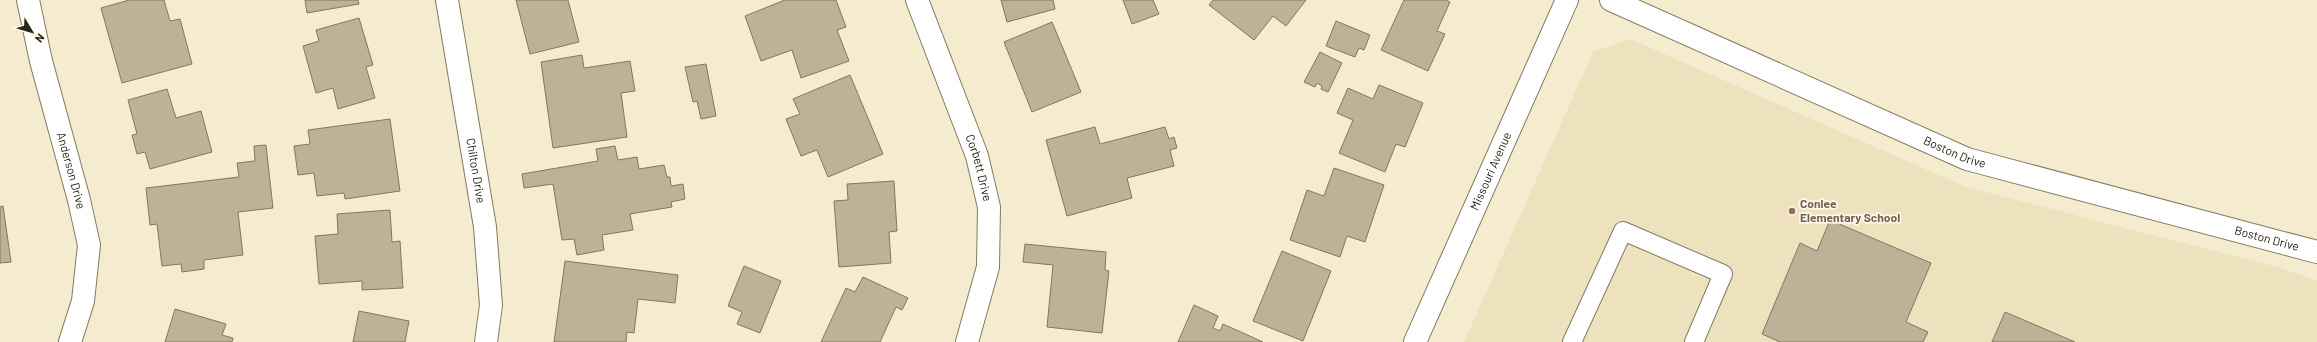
<svg xmlns="http://www.w3.org/2000/svg" width="2317" height="342" font-family="Barlow,sans-serif">
<style>
.built{fill:#ede1be}
.building{fill:#bbb297;stroke:#80785e}
.lines{fill:none;stroke-linecap:round;stroke-linejoin:round}
.service-casing{stroke:#827a60;stroke-width:20}
.minor-casing{stroke:#827a60;stroke-width:24}
.secondary-casing{stroke:#827a60;stroke-width:24}
.service{stroke:#fff;stroke-width:18}
.minor{stroke:#fff;stroke-width:22}
.secondary{stroke:#fff;stroke-width:22}
.education-dot{fill:#8d6e63;stroke:#fffae8;stroke-width:1.5}
.labels{text-anchor:middle;stroke-width:3.5;stroke-linejoin:round;paint-order:stroke}
.street-label{font-size:12px;fill:#272319;stroke:#fffae8}
.education-label{font-size:12px;font-weight:bold;fill:#785e54;stroke:#fffae8;text-anchor:start}
</style>
<rect width="100%" height="100%" fill="#f5ecd0"/>
<path class="built" d="M1630,39l336,148 315,81 36,13v61h-853l129,-290z"/>
<path class="building" d="M129,0h35l6,21 10,-2 12,45 -70,19 -21,-75z
M305,0h53l1,4 -52,9z
M516,0h52l11,42 -49,12z
M785,0h51l10,27 -9,3 12,31 -48,17 -9,-28 -31,11 -16,-45z
M1001,0h52l2,9 -48,13z
M1123,0h30l6,14 -27,10z
M1213,0h93l-20,26 -13,-10 -19,24 -45,-35z
M1404,0h42l4,2 -13,29 8,3 -17,37 -47,-21z
M359,18l14,47 -7,2 9,31 -37,11 -5,-21 -17,5 -13,-47 16,-5 -3,-11z
M1336,21l34,14 -6,15 -5,-2 -4,9 -29,-11z
M1052,22l29,70 -49,20 -28,-70z
M1320,52l22,11 -14,29 -7,-3 1,-3 -5,-3 -2,4 -11,-5z
M582,55l2,13 46,-7 5,30 -14,2 6,44 -74,11 -12,-86z
M706,64l10,52 -15,3 -4,-18 -4,1 -8,-35z
M850,75l33,79 -55,23 -11,-27 -16,6 -15,-37 14,-5 -7,-15z
M1379,85l44,18 -18,44 -9,-3 -11,28 -46,-19 14,-33 -16,-7 11,-25 25,11z
M167,89l9,29 25,-7 11,41 -62,17 -5,-17 -8,2 -5,-19 5,-1 -9,-34z
M390,119l10,72 -55,8 -1,-6 -27,3 -3,-23 -16,2 -4,-29 16,-2 -2,-14z
M1095,127l5,17 65,-17 4,12 5,-2 3,11 -7,2 4,16 -47,12 5,20 -65,18 -21,-76z
M266,145l7,63 -35,4 5,43 -39,5v9l-22,3 -1,-8 -19,2 -5,-42 -7,1 -4,-37 93,-11 -2,-14 18,-2 -1,-15z
M615,146l3,14 19,-3 2,12 25,-4 3,12h3l1,9 12,-2 2,15 -14,3 1,5 -42,7 3,16 -31,5 2,15 -27,5 -3,-16 -12,1 -9,-56 -29,4 -2,-14 76,-13 -2,-12z
M1334,168l50,17 -19,57 -18,-6 -7,21 -50,-17 17,-50 17,6z
M894,181l3,50 -8,1 2,31 -52,4 -5,-66 14,-1 -1,-16z
M3,206l8,56 -11,1v-56z
M390,210l2,32 8,-1 3,47 -41,2v-9l-43,3 -4,-48 23,-2 -1,-20z
M1830,220l101,43 -25,59 22,10 -5,10h-143l-18,-8 38,-91 17,8z
M1025,244l81,8 -1,18 4,1 -7,62 -55,-6 6,-62 -30,-3z
M1282,251l49,20 -28,70 -50,-20z
M565,261l113,14 -3,28 -37,-4 -4,34 -7,-1 -1,10h-72z
M744,266l37,15 -21,52 -23,-9 5,-12 -14,-6z
M863,277l45,21 -6,12 -6,-3 -16,35h-59l25,-54 9,4z
M1194,305l24,11 -5,12 7,3 3,-7 40,18h-85z
M175,309l51,15 -4,11 11,3 -1,4h-67z
M359,311l50,10 -4,21h-52z
M2005,312l70,30h-83z"/>
<g class="lines">
<g class="service-casing">
<path id="service" d="M1572,342l51,-111 100,43 -29,68"/>
</g>
<g class="minor-casing">
<g id="minor">
<path id="s1" d="M28,0l13,61 38,139 10,45 -6,56 -13,41"/>
<path id="s2" d="M447,0l38,227 6,78 -5,37"/>
<path id="s3" d="M917,0l60,156 12,51 -1,60 -21,75"/>
<path id="s4" d="M1611,0l356,159 350,93"/>
</g>
</g>
<g class="secondary-casing">
<g id="secondary">
<path id="s5" d="M1415,342l152,-342"/>
</g>
</g>
<use href="#service" class="service"/>
<use href="#minor" class="minor"/>
<use href="#secondary" class="secondary"/>
</g>
<circle class="education-dot" cx="1792" cy="211" r="4"/>
<g class="labels">
<g class="street-label">
<text dy="4" stroke="none"><textPath href="#s4" startOffset="376">Boston Drive</textPath></text>
<text dy="4" stroke="none"><textPath href="#s3" startOffset="179">Corbett Drive</textPath></text>
<text dy="4" stroke="none"><textPath href="#s2" startOffset="173">Chilton Drive</textPath></text>
<text dy="4" stroke="none"><textPath href="#s1" startOffset="176">Anderson Drive</textPath></text>
<text dy="4" stroke="none"><textPath href="#s5" startOffset="187">Missouri Avenue</textPath></text>
<text dy="4" stroke="none"><textPath href="#s4" startOffset="700">Boston Drive</textPath></text>
</g>
<g class="education-label">
<text x="1800" y="208">Conlee<tspan x="1800" dy="14">Elementary School</tspan></text>
</g>
</g>
<g transform="translate(32 32) rotate(128)" stroke="#fffae8" stroke-width="3" paint-order="stroke">
<path d="M0-3L7 15L0 10L-7 15Z" fill="#272319"/>
<text y="-6" font-size="11" font-weight="bold" text-anchor="middle" fill="#272319">N</text>
</g>
</svg>
